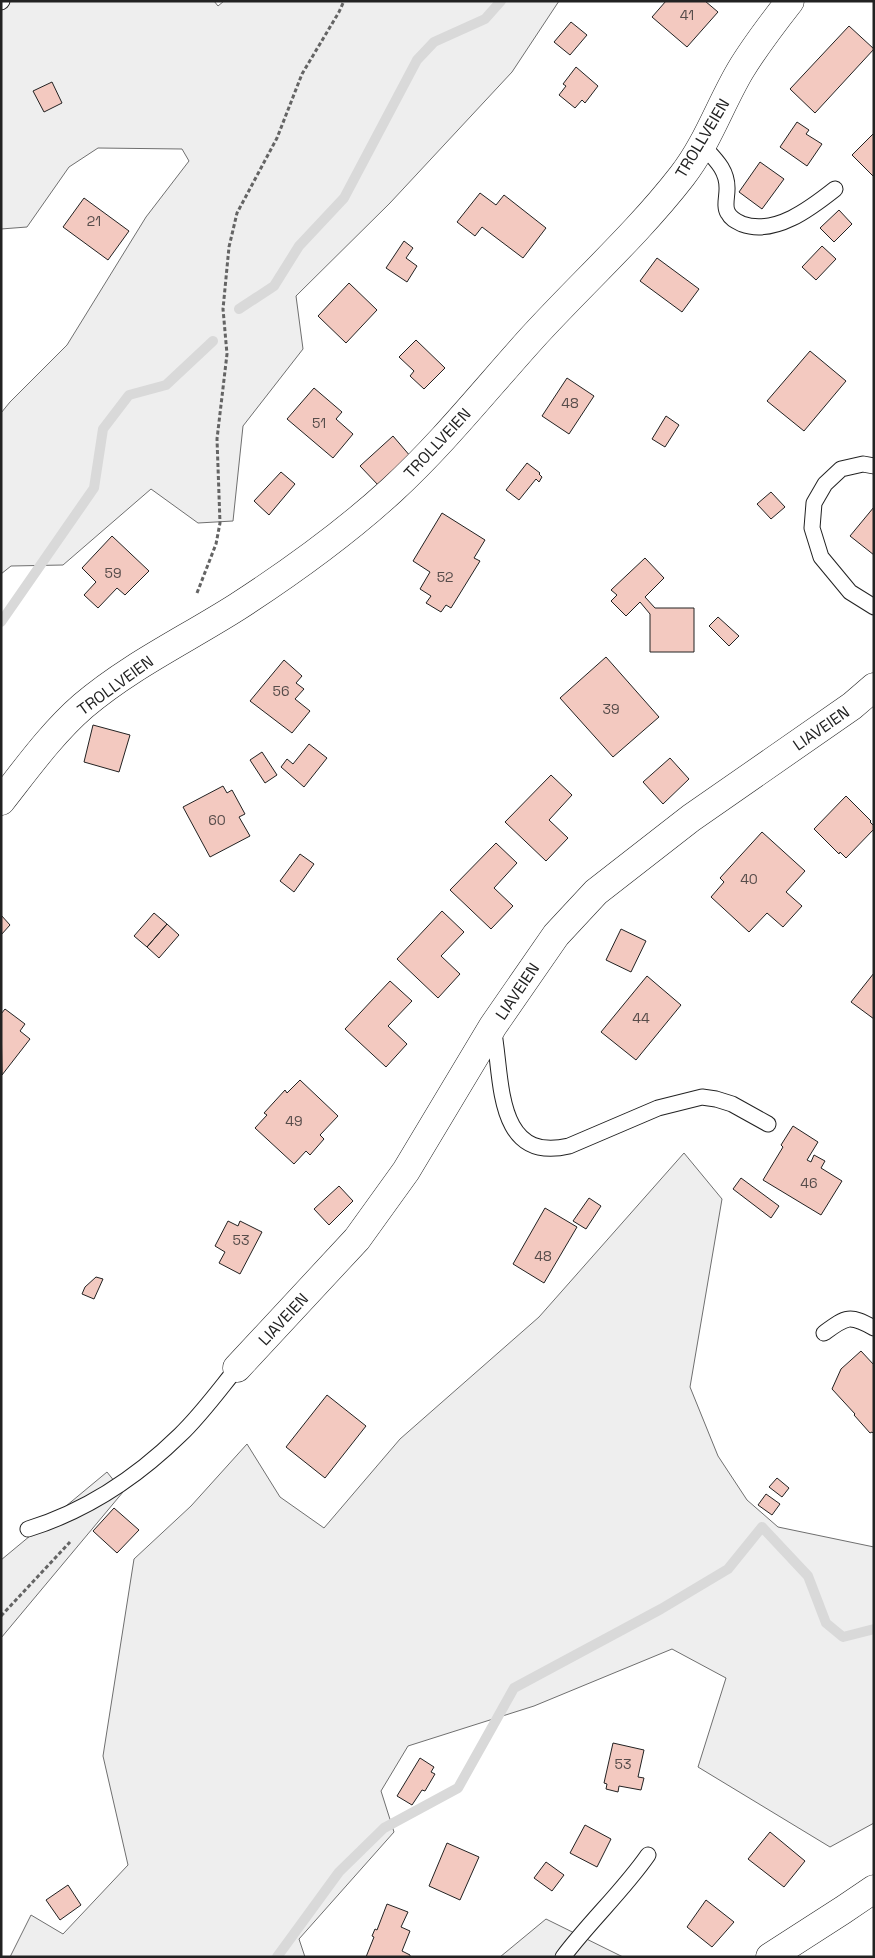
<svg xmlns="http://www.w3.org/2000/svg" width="875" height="1958" font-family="'Space Grotesk',sans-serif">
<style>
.green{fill:#eee;stroke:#6f6f6f}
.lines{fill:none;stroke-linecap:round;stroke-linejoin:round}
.stream{stroke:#d9d9d9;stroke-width:10}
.building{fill:#f3c9c0;stroke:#222}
.lane-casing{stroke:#222;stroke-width:17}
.street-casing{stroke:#222;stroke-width:29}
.path{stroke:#646464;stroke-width:3;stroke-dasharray:4 2.5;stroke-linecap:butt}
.lane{stroke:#fff;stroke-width:15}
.street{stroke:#fff;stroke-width:28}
.labels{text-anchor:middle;stroke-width:4;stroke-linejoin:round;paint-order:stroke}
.number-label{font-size:14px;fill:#564c4a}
.street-label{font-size:16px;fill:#222;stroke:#fff}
</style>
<rect width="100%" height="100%" fill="#fff"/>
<path class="green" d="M1,1h213l4,5 6,-5h335l-47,71 -122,131 -94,93 7,53 -60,77 -10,95 -35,2 -47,-34 -88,76 -52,1 -10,8v-161l9,-11 57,-57 79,-128 43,-56 -7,-12 -84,-1 -29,19 -42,60 -26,2z
M684,1153l38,46 -32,188 28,69 29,44 31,27 96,20v276l-44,24 -132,-80 28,-89 -54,-29 -138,57 -126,40 -27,45 13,41 -95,107 6,18h-295l21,-42 32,19 65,-69 -25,-109 31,-197 57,-53 56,-62 33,53 44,31 76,-89 139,-122z
M107,1472l16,20 -122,146v-78z
M546,1919l77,38h-123z"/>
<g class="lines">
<path class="stream" d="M239,309l35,-23 25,-40 45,-48 73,-138 17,-18 51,-23 16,-18
M1,622l93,-134 9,-59 26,-34 37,-10 47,-44
M277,1957l62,-85 45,-44 74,-40 56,-100 147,-79 67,-40 34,-42 46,49 18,47 17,14 31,-8"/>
</g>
<path class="building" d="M666,1h39l13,11 -31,35 -35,-30z
M571,22l16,13 -17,20 -16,-13z
M849,26l25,23 -59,64 -25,-24z
M576,67l22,19 -13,17 -3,-3 -7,8 -16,-13 7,-9 -3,-2z
M52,82l10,21 -18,9 -11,-21z
M797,122l12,8 -3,4 16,10 -15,22 -27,-19z
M874,133v42l-1,1 -21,-21z
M760,162l24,17 -22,30 -23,-17z
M480,193l16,12 8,-10 42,33 -23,30 -41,-31 -7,9 -18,-14z
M84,198l45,33 -21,29 -45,-33z
M839,210l13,14 -18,18 -14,-14z
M404,241l9,7 -7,10 11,8 -10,16 -21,-14z
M822,246l14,13 -20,21 -14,-13z
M657,258l42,31 -17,23 -42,-31z
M349,283l28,27 -31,33 -28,-27z
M416,340l29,28 -21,21 -14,-13 4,-5 -15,-14z
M810,351l36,30 -42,50 -37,-30z
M567,378l27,18 -25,38 -27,-18z
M314,388l28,24 -6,7 17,15 -20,24 -46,-39z
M666,416l13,9 -14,22 -13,-8z
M393,436l18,21 -32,29 -19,-20z
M527,463l13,10 -1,1 3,3 -3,5 -3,-3 -17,21 -13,-10z
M281,472l14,12 -26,31 -15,-14z
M771,492l14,15 -14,12 -14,-15z
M874,507v48l-24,-19z
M442,513l43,27 -11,18 6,3 -29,47 -5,-3 -5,7 -15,-9 5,-7 -11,-7 10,-17 -17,-11z
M112,536l37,35 -24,24 -8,-7 -19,20 -14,-13 12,-13 -14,-14z
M645,558l19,20 -19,19 10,11h39v44h-44v-38l-10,-12 -14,14 -15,-15 6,-6 -6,-5z
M718,617l21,19 -10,10 -20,-20z
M606,657l53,60 -46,40 -53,-59z
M284,660l18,16 -6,7 8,6 -9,10 15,12 -18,22 -42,-32z
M93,725l37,10 -11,37 -35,-10z
M309,744l18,14 -23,29 -23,-20 6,-8 6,5z
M262,752l15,23 -12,8 -15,-23z
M670,758l19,21 -26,25 -20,-22z
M551,775l21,20 -23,25 19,18 -22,23 -41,-39z
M223,786l4,7 5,-3 13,24 -6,3 11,19 -40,21 -27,-50z
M846,796l25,25 -1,1 4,4v3l-28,29 -6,-6 -1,2 -25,-25z
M762,832l43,39 -19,21 16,14 -19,21 -16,-14 -18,19 -38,-35 13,-15 -4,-4z
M496,843l21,20 -23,25 19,18 -22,23 -41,-39z
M300,854l14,10 -20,28 -14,-11z
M442,911l22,21 -23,24 19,18 -22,24 -41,-39z
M154,913l13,11 -20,23 -13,-11z
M1,915l9,10 -9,10z
M167,924l12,11 -20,23 -12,-11z
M621,929l25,12 -15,31 -25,-12z
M874,973v46l-23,-17z
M647,976l34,29 -45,55 -35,-28z
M390,981l22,20 -24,25 19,18 -21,23 -41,-38z
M5,1009l20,15 -5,7 10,8 -28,36 -1,-61z
M300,1080l38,36 -18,19 4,4 -14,16 -4,-4 -12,13 -39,-36 12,-13 -3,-2 21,-23 2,3z
M793,1126l25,16 -11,18 4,2 3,-7 11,6 -4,7 21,13 -21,34 -58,-35 20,-33 -2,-2z
M741,1178l38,28 -8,12 -38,-29z
M339,1186l14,15 -24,24 -15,-16z
M589,1198l12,8 -15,23 -13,-8z
M545,1208l32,19 -33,56 -31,-19z
M228,1221l10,5 2,-5 22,11 -22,42 -21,-11 6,-11 -10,-6z
M96,1277l7,2 -9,20 -12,-5 3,-7z
M861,1351l13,14v69l-2,-2 -2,1 -16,-18 1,-1 -23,-25 9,-20z
M327,1395l39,31 -41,52 -39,-31z
M777,1478l12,10 -7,9 -13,-10z
M766,1494l14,10 -8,11 -14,-10z
M114,1508l25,22 -22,23 -24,-22z
M613,1743l31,7 -6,27 6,1 -3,12 -22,-4 -1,6 -12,-3 1,-5 -3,-1z
M420,1758l14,9 -3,5 4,2 -10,17 -3,-1 -10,15 -15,-9z
M585,1825l26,14 -14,28 -27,-14z
M770,1832l35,29 -21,26 -36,-28z
M447,1843l32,14 -19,43 -31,-14z
M546,1862l18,13 -12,16 -18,-13z
M68,1885l13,20 -21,15 -14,-20z
M706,1900l28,22 -22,25 -25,-20z
M387,1904l21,8 -7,15 9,4 -8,20 8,4v2h-44l8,-20 -2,-1 3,-7 2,1z"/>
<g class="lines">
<g class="lane-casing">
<path id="lane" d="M1,2l1,-1
M702,145c13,14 26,25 25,45 0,7 -3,17 1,23 3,6 8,8 14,11 33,12 69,-16 93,-35
M874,466l-11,-2 -22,5 -16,15 -11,19 -2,25 9,29 29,35 24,15
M493,1028c10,46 0,136 76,118l89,-38 44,-11 14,2 16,5 36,20
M824,1333c22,-16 25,-19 50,-5
M28,1529c58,-18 108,-51 152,-94 21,-20 39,-45 57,-67
M563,1957c27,-36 60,-66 85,-102"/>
</g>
<g class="street-casing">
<path id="street" d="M1,801c26,-33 51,-68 82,-95 47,-40 102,-66 154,-99 54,-35 107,-73 155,-117 50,-46 93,-100 139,-151 50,-55 106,-105 151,-163 25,-32 38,-71 58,-105 15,-25 32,-47 50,-70
M237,1368l120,-129 49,-68 87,-145 63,-91 40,-43 95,-74 161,-112 22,-19
M770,1957l73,-47 31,-21"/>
</g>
<path class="path" d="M197,593l19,-49 4,-21 -3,-84 10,-85 -4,-45 6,-62 8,-34 40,-75 25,-64 37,-62 5,-11
M1,1616l69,-74"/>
<use href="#lane" class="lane"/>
<use href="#street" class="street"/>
</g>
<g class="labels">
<g class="number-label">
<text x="687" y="20">41</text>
<text x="94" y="226">21</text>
<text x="570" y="408">48</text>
<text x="319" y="428">51</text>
<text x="113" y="578">59</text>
<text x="445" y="582">52</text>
<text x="281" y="696">56</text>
<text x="611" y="714">39</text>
<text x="217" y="825">60</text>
<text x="749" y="884">40</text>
<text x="641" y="1023">44</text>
<text x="294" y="1126">49</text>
<text x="809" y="1188">46</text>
<text x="241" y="1245">53</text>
<text x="543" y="1261">48</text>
<text x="623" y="1769">53</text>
</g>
<g class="street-label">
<text transform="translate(702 138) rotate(-59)" y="6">TROLLVEIEN</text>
<text transform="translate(437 443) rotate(-47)" y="6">TROLLVEIEN</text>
<text transform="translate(115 685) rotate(-36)" y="6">TROLLVEIEN</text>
<text transform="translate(821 728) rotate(-35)" y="6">LIAVEIEN</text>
<text transform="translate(517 991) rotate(-56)" y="6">LIAVEIEN</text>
<text transform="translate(283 1319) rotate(-47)" y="6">LIAVEIEN</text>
</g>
</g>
<rect width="875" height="1958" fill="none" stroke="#222222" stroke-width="5"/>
</svg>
